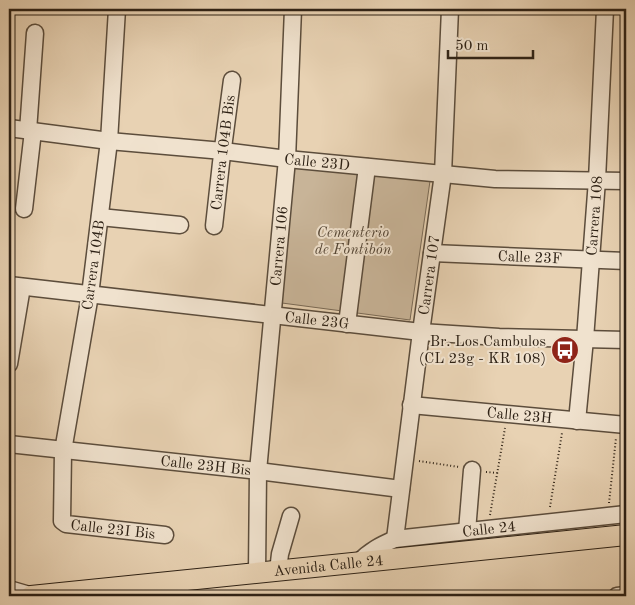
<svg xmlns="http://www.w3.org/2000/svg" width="635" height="605" font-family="'Old Standard TT',serif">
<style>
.green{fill:#c8b498;stroke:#7a6a56}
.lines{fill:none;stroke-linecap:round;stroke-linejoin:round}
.minor-casing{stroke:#5c4d3c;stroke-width:19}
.major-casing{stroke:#2d2115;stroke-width:22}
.path{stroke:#2d2115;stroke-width:2;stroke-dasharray:1 2.5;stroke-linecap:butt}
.minor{stroke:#f0e2ce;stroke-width:16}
.major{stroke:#e8d2b3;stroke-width:20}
.labels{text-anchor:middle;stroke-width:4;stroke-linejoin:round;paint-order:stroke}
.street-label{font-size:15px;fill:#2d2115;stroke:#f0e2ce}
.park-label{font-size:15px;font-style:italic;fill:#544636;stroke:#f0e2ce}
.poi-label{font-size:15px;fill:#2d2115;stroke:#f0e2ce;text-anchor:end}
</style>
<rect width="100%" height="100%" fill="#e8d2b3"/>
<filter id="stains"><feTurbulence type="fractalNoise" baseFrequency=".004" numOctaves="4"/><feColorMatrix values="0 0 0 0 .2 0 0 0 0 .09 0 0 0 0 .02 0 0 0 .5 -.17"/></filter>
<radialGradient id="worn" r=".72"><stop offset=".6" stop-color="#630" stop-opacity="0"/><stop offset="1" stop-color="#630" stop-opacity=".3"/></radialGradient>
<path class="green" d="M291,166l139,15 -20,139 -128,-17z"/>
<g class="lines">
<g class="minor-casing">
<g id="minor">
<path id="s1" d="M117,9l-8,132 -19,154 -27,156 -1,70 4,3 99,11"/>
<path id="s2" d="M9,128l100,13 114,10 64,8 208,20 131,2"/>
<path d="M28,131l7,-98"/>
<path d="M24,209l9,-78"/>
<path d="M100,217l80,8"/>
<path id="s3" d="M214,226l7,-63 11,-83"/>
<path id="s4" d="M432,253l194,8"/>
<path id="s5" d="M9,285l412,47 78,5 127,3"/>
<path d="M347,324l20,-157"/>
<path d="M9,364l13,-77"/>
<path id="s6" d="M411,405l215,20"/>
<path id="s7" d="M577,421l8,-82 12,-159 8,-171"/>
<path id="s8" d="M9,444l249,27 143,18"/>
<path d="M467,531l5,-61"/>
<path id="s9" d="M395,539l26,-207 22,-158 7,-165"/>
<path id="s10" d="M358,563c11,-12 23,-18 37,-24l231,-25"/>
<path d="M278,571l2,-17 11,-38"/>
<path id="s11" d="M257,573l1,-102 29,-312 6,-150"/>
<path d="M9,589l24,7"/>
<path d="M617,596l9,-1"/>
</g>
</g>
<g class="major-casing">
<g id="major">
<path id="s12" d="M31,596l595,-61"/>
</g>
</g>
<path class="path" d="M419,461l40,6
M486,472l12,1
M609,503l7,-65
M550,507l12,-74
M490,515l15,-87"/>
<use href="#minor" class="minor"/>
<use href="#major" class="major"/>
</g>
<defs>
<g id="bus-disc" transform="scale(1.4375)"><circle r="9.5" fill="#8f2418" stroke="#f0e2ce"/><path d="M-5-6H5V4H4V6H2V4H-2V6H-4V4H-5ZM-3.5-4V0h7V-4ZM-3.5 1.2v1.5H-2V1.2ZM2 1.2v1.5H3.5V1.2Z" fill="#fff"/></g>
</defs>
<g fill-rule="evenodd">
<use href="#bus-disc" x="565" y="350"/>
</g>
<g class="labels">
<g class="street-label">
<text dy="5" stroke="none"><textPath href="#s3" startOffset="74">Carrera 104B Bis</textPath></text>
<text dy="5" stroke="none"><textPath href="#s2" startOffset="310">Calle 23D</textPath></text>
<text dy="5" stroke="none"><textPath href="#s7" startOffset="206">Carrera 108</textPath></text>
<text dy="5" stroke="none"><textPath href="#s11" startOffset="328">Carrera 106</textPath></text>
<text dy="5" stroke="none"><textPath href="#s4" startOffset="98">Calle 23F</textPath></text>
<text transform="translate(93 265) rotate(-82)" y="5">Carrera 104B</text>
<text dy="5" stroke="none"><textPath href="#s9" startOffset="266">Carrera 107</textPath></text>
<text dy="5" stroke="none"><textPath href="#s5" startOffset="310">Calle 23G</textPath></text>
<text dy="5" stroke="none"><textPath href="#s6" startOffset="109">Calle 23H</textPath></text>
<text dy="5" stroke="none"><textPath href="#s8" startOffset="198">Calle 23H Bis</textPath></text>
<text dy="5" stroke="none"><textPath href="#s1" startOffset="568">Calle 23I Bis</textPath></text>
<text dy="5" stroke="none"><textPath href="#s10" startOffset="139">Calle 24</textPath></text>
<text dy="5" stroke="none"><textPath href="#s12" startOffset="299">Avenida Calle 24</textPath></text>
</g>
<g class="park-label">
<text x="353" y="237">Cementerio<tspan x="353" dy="17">de Fontibón</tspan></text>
</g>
<g class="poi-label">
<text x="546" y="346">Br. Los Cambulos<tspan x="546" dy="17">(CL 23g - KR 108)</tspan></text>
</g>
</g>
<rect width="635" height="605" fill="none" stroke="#e8d2b3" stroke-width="30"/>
<rect x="10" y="10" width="615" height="585" fill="none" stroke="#2d2115" stroke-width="2.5"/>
<rect x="15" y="15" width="605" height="575" fill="none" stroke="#2d2115"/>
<path d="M448 50v8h85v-8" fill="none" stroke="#2d2115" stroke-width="2.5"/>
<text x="455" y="50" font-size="15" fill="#2d2115" stroke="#f0e2ce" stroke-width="4" paint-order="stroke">50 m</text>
<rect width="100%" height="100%" filter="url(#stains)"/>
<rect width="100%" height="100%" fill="url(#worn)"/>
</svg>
